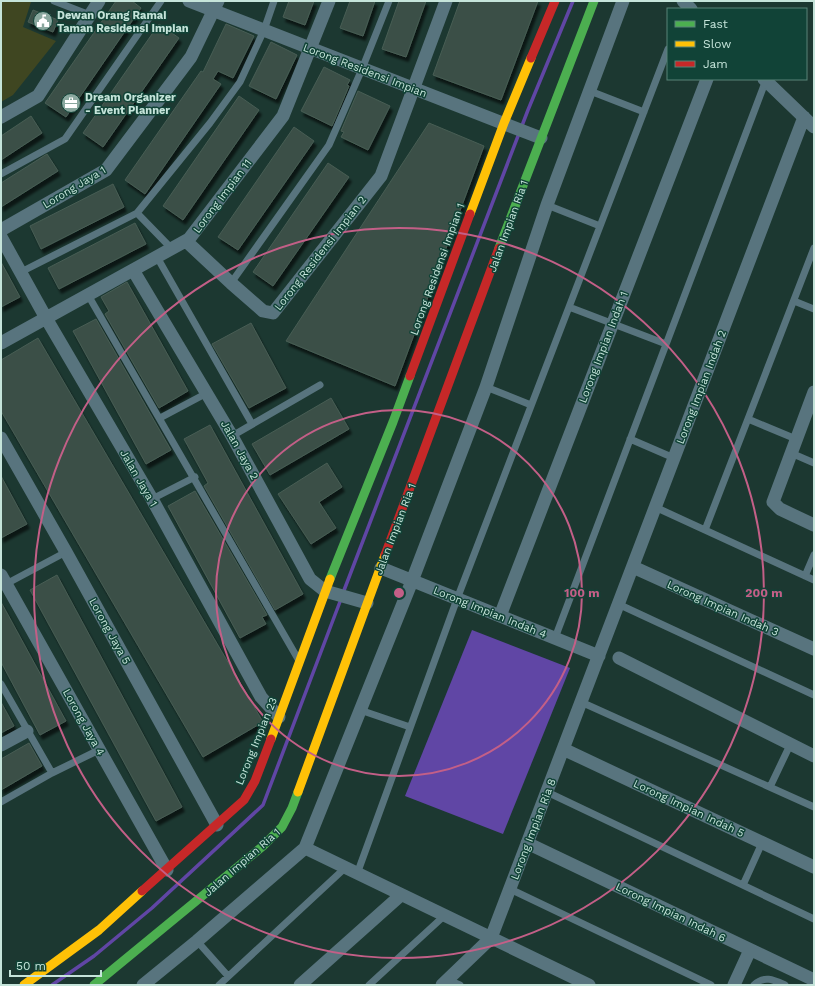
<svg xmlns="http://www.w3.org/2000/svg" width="815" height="986" font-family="'Work Sans',sans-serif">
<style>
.green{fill:#3f4621}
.water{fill:#6046a5}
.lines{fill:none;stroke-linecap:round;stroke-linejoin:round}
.stream{stroke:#6046a5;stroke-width:3.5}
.building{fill:#3a5047;stroke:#485d54;filter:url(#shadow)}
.lane{stroke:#58747e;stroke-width:7}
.street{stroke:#58747e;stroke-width:13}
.fast{stroke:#4caf50;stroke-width:9}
.slow{stroke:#ffc107;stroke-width:9}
.jam{stroke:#c62828;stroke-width:9}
.ring{fill:none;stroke:#c35f87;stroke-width:2}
.labels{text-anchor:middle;stroke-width:3;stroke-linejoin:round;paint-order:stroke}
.poi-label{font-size:11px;font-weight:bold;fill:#c5e4da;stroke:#114337;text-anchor:start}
.street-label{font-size:11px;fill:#c5e4da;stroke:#114337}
.centre{fill:#c35f87;stroke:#114337;stroke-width:2}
.ring-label{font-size:12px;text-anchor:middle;font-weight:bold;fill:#c35f87;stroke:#114337;stroke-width:3;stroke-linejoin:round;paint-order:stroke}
</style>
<defs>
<filter id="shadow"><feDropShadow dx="2.5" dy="4.5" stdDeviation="1" flood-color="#0009"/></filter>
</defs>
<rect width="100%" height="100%" fill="#1c3831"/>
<path class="green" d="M1,1l30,1 -8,25 33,14 -43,54 -12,7z"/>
<path class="water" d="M472,630l98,38 -67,166 -98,-38z"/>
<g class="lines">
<path class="stream" d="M343,593l185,-483 45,-109
M52,985l42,-29 58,-48 111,-103 78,-206"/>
</g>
<path class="building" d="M116,1h16l9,7 -75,109 -21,-14z
M289,1h25l-9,24 -22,-8z
M350,1h25l-12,35 -23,-8z
M399,1h27l-20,56 -24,-8z
M460,1h78l-37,99 -68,-25z
M33,10l25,10 -5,12 -25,-10z
M159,24l20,14 -76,109 -20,-14z
M226,24l28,12 -21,42 -15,-7 -5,8 8,5 -76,110 -20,-14 76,-109 2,1z
M271,42l26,13 -21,44 -27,-13z
M324,67l26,13 -3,5 2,1 -17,40 -31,-15z
M358,91l32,15 -22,44 -27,-13 3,-5 -3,-1z
M239,96l20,14 -76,110 -20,-14z
M31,116l11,17 -41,27v-24z
M429,123l55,23 -89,240 -109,-45z
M294,127l20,14 -76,109 -20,-13z
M47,154l11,17 -57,36v-24z
M328,163l21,14 -76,109 -20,-14z
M113,184l11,23 -83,42 -11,-23z
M135,223l11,21 -87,45 -11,-21z
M1,262l19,35 -19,10z
M127,282l61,109 -29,17 -54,-94 4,-3 -8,-14z
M96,319l75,131 -25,14 -73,-133z
M251,323l35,65 -37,20 -37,-64z
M38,338l225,384 -60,35 -202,-346v-51z
M331,398l18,31 -79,46 -18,-31z
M210,425l93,169 -28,16 -71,-124 4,-3 -24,-44z
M327,463l15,24 -23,15 17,26 -25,16 -33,-50z
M1,476l26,48 -26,14z
M195,491l72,124 -5,2 4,7 -26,14 -72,-132z
M57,575l125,232 -26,14 -126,-231z
M1,602l65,119 -26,14 -39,-73z
M1,702l13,24 -13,7z
M29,743l13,23 -41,24v-31z"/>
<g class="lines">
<path class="lane" d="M54,1l36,14
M590,91l54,21
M1,174l64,-35 96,-138
M547,205l53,21
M137,213l35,36
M157,257l95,167
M21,272l116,-59 73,-90 30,-41 24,-52 10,-29
M231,283l98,-138 33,-76 27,-68
M88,295l210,364
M794,301l20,8
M569,307l97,37
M486,387l45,18
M160,418l47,-25
M748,419l48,20
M232,436l88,-51
M630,439l44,19
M791,453l23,10
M152,499l43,-22
M655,507l159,73
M705,530l109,-282
M805,576l9,-21
M6,584l60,-32
M618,604l196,91
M555,638l211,-558
M1,684l51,89
M581,702l233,105
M360,710l50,17
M770,787l20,-42
M547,792l267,127
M1,802l51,-29 47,-23
M357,874l100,-275 211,-550
M743,885l19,-42
M510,889l201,96
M197,941l31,35
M448,980l12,5
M219,985l126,-117
M369,985l75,-69
M754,985c10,-10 20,-5 31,0"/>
<path class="street" d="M189,1l352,137
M683,1l8,8
M764,79l50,48
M1,117l37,-21 61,-95
M1,230l105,-60 85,-113 27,-56
M1,237l45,81 106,181 109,198 18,20
M186,241l45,42 32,28 10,2 108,-137 65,-175
M133,270l99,166 78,143 15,12 42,12
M1,343l188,-104 94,-123 46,-115
M814,392l-41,110 7,7 34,16
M1,438l65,114 151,273
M633,567l181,82
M381,568l218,88
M1,575l166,295
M500,616l207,-537
M619,658l195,98
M1,745l26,-14
M563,749l251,118
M527,843l287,137
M305,848l284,137
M143,985l54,-44 108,-93 107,-267 74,-194 61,-182 76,-204
M300,985l101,-90
M442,985l49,-47 313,-821
M734,985l16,-35"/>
<path class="fast" d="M499,248l95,-247
M330,579l63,-157 17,-46
M94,985l169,-139 19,-19 10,-19 6,-16"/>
<path class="slow" d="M470,214l34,-91 27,-65
M271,739l59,-160
M298,792l87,-237
M24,985l75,-55 43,-39"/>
<path class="jam" d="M531,58l24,-57
M410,376l60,-162
M385,555l114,-307
M142,891l102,-91 11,-19 16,-42"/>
</g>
<g class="ring">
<circle cx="399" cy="593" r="183"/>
<circle cx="399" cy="593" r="365"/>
</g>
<defs>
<g id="civic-disc" transform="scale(1)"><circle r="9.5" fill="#8aa89f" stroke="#114337"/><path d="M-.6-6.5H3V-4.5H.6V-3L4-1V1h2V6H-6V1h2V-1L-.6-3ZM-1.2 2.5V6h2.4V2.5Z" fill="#fff"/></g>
<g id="office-disc" transform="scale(1)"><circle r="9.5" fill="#8aa89f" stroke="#114337"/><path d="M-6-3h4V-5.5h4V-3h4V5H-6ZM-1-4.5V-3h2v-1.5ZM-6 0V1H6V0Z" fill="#fff"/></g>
</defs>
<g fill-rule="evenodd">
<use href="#civic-disc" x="43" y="21"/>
<use href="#office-disc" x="71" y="103"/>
</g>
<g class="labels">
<g class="poi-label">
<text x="57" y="19">Dewan Orang Ramai<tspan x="57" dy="13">Taman Residensi Impian</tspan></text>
<text x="85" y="101">Dream Organizer<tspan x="85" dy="13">- Event Planner</tspan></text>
</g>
<g class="street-label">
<text transform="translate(365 70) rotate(21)" y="4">Lorong Residensi Impian</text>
<text transform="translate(74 187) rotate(-31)" y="4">Lorong Jaya 1</text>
<text transform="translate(222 196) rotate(-53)" y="4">Lorong Impian 11</text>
<text transform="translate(508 226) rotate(-70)" y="4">Jalan Impian Ria 1</text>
<text transform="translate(320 253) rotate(-52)" y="4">Lorong Residensi Impian 2</text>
<text transform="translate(437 269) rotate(-70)" y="4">Lorong Residensi Impian 1</text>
<text transform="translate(603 347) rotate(-69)" y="4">Lorong Impian Indah 1</text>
<text transform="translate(701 387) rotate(-69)" y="4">Lorong Impian Indah 2</text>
<text transform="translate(240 450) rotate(61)" y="4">Jalan Jaya 2</text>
<text transform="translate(139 478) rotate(60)" y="4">Jalan Jaya 1</text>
<text transform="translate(395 529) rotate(-69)" y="4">Jalan Impian Ria 1</text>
<text transform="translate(723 608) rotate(24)" y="4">Lorong Impian Indah 3</text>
<text transform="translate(490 612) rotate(22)" y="4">Lorong Impian Indah 4</text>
<text transform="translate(110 631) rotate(61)" y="4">Lorong Jaya 5</text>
<text transform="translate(84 722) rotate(61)" y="4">Lorong Jaya 4</text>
<text transform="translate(256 741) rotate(-68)" y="4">Lorong Impian 23</text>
<text transform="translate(689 808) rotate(25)" y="4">Lorong Impian Indah 5</text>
<text transform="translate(533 829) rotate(-69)" y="4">Lorong Impian Ria 8</text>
<text transform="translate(242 862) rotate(-41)" y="4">Jalan Impian Ria 1</text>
<text transform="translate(671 912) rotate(26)" y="4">Lorong Impian Indah 6</text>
</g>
</g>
<circle cx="399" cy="593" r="6" class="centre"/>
<g class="ring-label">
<text x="582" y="597">100 m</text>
<text x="764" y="597">200 m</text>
</g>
<rect width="815" height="986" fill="none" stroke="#c5e4da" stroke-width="4"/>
<rect x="667" y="8" width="140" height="72" fill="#114337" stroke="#598378"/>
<rect x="675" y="21" width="20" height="6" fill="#4caf50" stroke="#598378"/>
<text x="703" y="28" font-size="12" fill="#c5e4da">Fast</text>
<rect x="675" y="41" width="20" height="6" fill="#ffc107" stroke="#598378"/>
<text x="703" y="48" font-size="12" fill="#c5e4da">Slow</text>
<rect x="675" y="61" width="20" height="6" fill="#c62828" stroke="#598378"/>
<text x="703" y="68" font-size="12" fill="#c5e4da">Jam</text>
<path d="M10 970v6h91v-6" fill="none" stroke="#c5e4da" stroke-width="2"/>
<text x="16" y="970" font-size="12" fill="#c5e4da" stroke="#114337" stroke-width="3" paint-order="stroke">50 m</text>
</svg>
